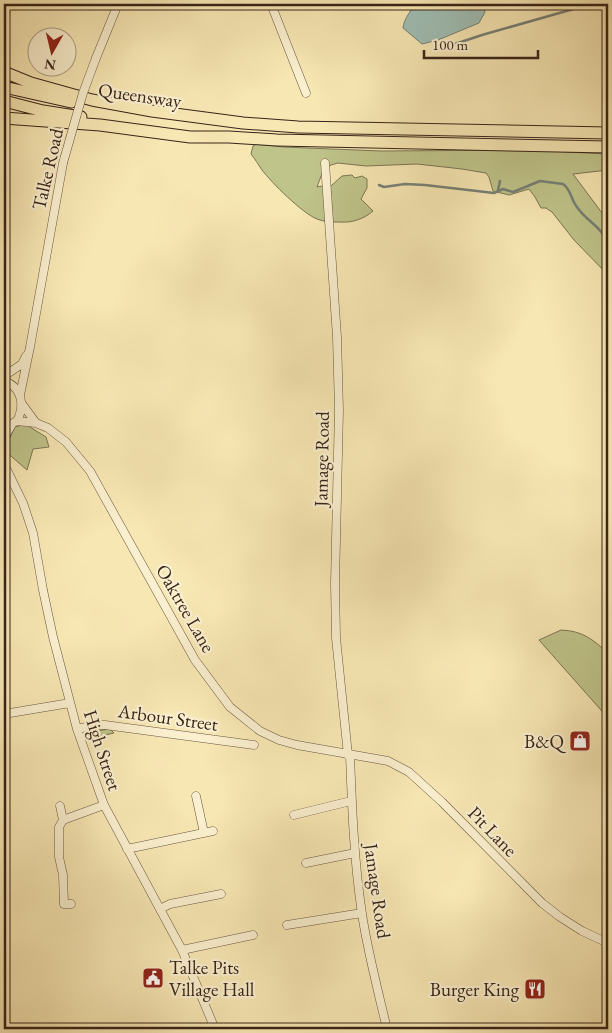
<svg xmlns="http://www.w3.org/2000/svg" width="612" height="1033" font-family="'EB Garamond',serif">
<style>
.green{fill:#bfc48a;stroke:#7c7452}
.water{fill:#9fbeb4;stroke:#768076}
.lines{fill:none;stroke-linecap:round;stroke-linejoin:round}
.stream{stroke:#768076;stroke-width:2.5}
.minor-casing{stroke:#685540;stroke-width:9}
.highway-casing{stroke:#382419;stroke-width:13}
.minor{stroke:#faefce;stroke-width:8}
.highway{stroke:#f7e7b3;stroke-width:11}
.minor-bridge-casing{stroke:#685540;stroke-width:9;stroke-linecap:butt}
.minor-bridge{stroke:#faefce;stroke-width:8}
.labels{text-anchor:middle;stroke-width:4.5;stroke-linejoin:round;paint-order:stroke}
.street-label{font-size:19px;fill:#382419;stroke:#faefce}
.poi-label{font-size:19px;fill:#382419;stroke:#faefce;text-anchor:end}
</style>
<rect width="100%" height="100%" fill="#f7e7b3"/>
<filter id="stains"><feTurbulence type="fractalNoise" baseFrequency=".004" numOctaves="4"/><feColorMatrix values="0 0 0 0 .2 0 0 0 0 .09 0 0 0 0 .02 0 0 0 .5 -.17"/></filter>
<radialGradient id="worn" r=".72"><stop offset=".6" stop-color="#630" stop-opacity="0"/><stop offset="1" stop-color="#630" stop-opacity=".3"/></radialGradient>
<path class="green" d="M257,144l26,3 98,4 147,-1 80,4v16l-35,4 35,47v54l-34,-35 -22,-28 -6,-4h-5l-6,-11 -6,-8 -20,6 -16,-4 -4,-14 -3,-4 -24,-4 -45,-5 -51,2 -28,-3 -7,2 -8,6 -6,16 5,-1h9l11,-10 10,-1 3,3 7,-2 5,3v9l-6,11 12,12c-9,8 -21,12 -33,11 -8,0 -15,0 -23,-3 -15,-6 -45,-36 -55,-49 -4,-6 -7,-11 -11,-16l2,-8z
M25,424l21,13 3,10 -16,2 -6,21 -23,-20 11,-23z
M561,630c22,1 31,9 47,23v65l-69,-78z
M110,729l4,4 -27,6v-5l7,-3z"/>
<path class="water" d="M448,4h24l12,5 1,3 -6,11 -41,17 -16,4 -19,-16c1,-10 7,-14 10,-23l6,4c10,-1 19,-2 29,-5z"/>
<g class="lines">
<path class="stream" d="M440,49l42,-14 109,-31
M379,185l5,2 21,-3 20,1 69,8 9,-4 10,3 27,-11 23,3c8,5 8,16 14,23 10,15 22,17 31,35
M498,190l2,-9"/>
<g class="minor-casing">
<path id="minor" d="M271,4l35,89
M96,58l22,-54
M325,163l12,174 2,73 -4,173 1,55 12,117
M4,376l18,-12 4,-8
M4,381c18,6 21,24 13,40l-13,7
M20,395l10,-48 33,-184
M22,404l14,19
M17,421l19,2 12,5 18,14 24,29 105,189 35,47 30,24 19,9 18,5 91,16 21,11 33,30 100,101 18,14 22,14 26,12
M4,438l7,-12
M4,464l19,39 10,30 10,57 10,47 24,92 27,76 78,145 33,79
M4,714l66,-11
M77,729l18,-4h10l149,20
M350,755c2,53 4,106 12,159 6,39 16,77 25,115
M196,796l8,37
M60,806l3,14
M294,815l57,-14
M127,849l86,-18
M306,863l49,-10
M71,904h-7l-1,-29 -4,-18v-30l4,-7 41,-15
M160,909l10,-5 51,-10
M287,925l75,-12
M182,950l71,-15"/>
</g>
<g class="highway-casing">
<path id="highway" d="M4,72l27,11 61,17 60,11 91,12 55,4 310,6
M4,87l67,15
M4,101l39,10 38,6
M4,118l96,7 90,12h39l48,3 331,7"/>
</g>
<use href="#minor" class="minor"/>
<use href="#highway" class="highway"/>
<g class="minor-bridge-casing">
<path id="minor-bridge" d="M63,163l20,-70 13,-35"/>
</g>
<use href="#minor-bridge" class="minor-bridge"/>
</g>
<defs>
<g id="shop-square" transform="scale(1.125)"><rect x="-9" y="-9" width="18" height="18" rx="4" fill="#8f2418" stroke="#faefce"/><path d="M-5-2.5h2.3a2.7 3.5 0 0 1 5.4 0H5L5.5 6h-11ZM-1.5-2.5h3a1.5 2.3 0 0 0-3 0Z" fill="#fff"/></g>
<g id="civic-square" transform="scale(1.125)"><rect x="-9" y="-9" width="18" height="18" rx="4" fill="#8f2418" stroke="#faefce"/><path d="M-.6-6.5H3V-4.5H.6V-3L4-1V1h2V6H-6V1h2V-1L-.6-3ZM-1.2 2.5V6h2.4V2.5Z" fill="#fff"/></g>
<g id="restaurant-square" transform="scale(1.125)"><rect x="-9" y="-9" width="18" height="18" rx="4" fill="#8f2418" stroke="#faefce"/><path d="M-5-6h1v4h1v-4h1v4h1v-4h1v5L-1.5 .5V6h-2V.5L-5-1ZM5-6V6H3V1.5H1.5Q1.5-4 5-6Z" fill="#fff"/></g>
</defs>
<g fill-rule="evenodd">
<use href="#shop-square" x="580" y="741"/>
<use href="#civic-square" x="153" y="978"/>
<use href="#restaurant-square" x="535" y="989"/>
</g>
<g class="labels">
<g class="street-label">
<text transform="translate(140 95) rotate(8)" y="7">Queensway</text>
<text transform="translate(47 169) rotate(-77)" y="7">Talke Road</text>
<text transform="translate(321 459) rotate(-89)" y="7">Jamage Road</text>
<text transform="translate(186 608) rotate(60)" y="7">Oaktree Lane</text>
<text transform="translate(168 717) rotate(8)" y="7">Arbour Street</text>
<text transform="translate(103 750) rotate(72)" y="7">High Street</text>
<text transform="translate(493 831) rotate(46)" y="7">Pit Lane</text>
<text transform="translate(378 891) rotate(82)" y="7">Jamage Road</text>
</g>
<g class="poi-label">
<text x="564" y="748">B&amp;Q</text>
<text x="169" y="974" text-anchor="start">Talke Pits<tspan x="169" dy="22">Village Hall</tspan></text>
<text x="519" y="996">Burger King</text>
</g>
</g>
<rect width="612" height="1033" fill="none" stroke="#f7e7b3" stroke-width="20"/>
<rect x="5" y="5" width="602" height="1023" fill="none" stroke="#382419" stroke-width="2.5"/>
<rect x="10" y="10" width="592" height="1013" fill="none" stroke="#382419"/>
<g transform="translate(52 52) rotate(188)"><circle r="24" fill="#faefce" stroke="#ac9e86"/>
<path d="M0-4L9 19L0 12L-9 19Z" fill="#8f2418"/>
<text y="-8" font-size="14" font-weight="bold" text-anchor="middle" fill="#382419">N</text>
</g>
<path d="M424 50v8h114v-8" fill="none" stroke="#382419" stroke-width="2.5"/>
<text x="432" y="50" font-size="15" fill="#382419" stroke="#faefce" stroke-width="4" paint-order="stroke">100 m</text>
<rect width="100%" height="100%" filter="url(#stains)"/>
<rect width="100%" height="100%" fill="url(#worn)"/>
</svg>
